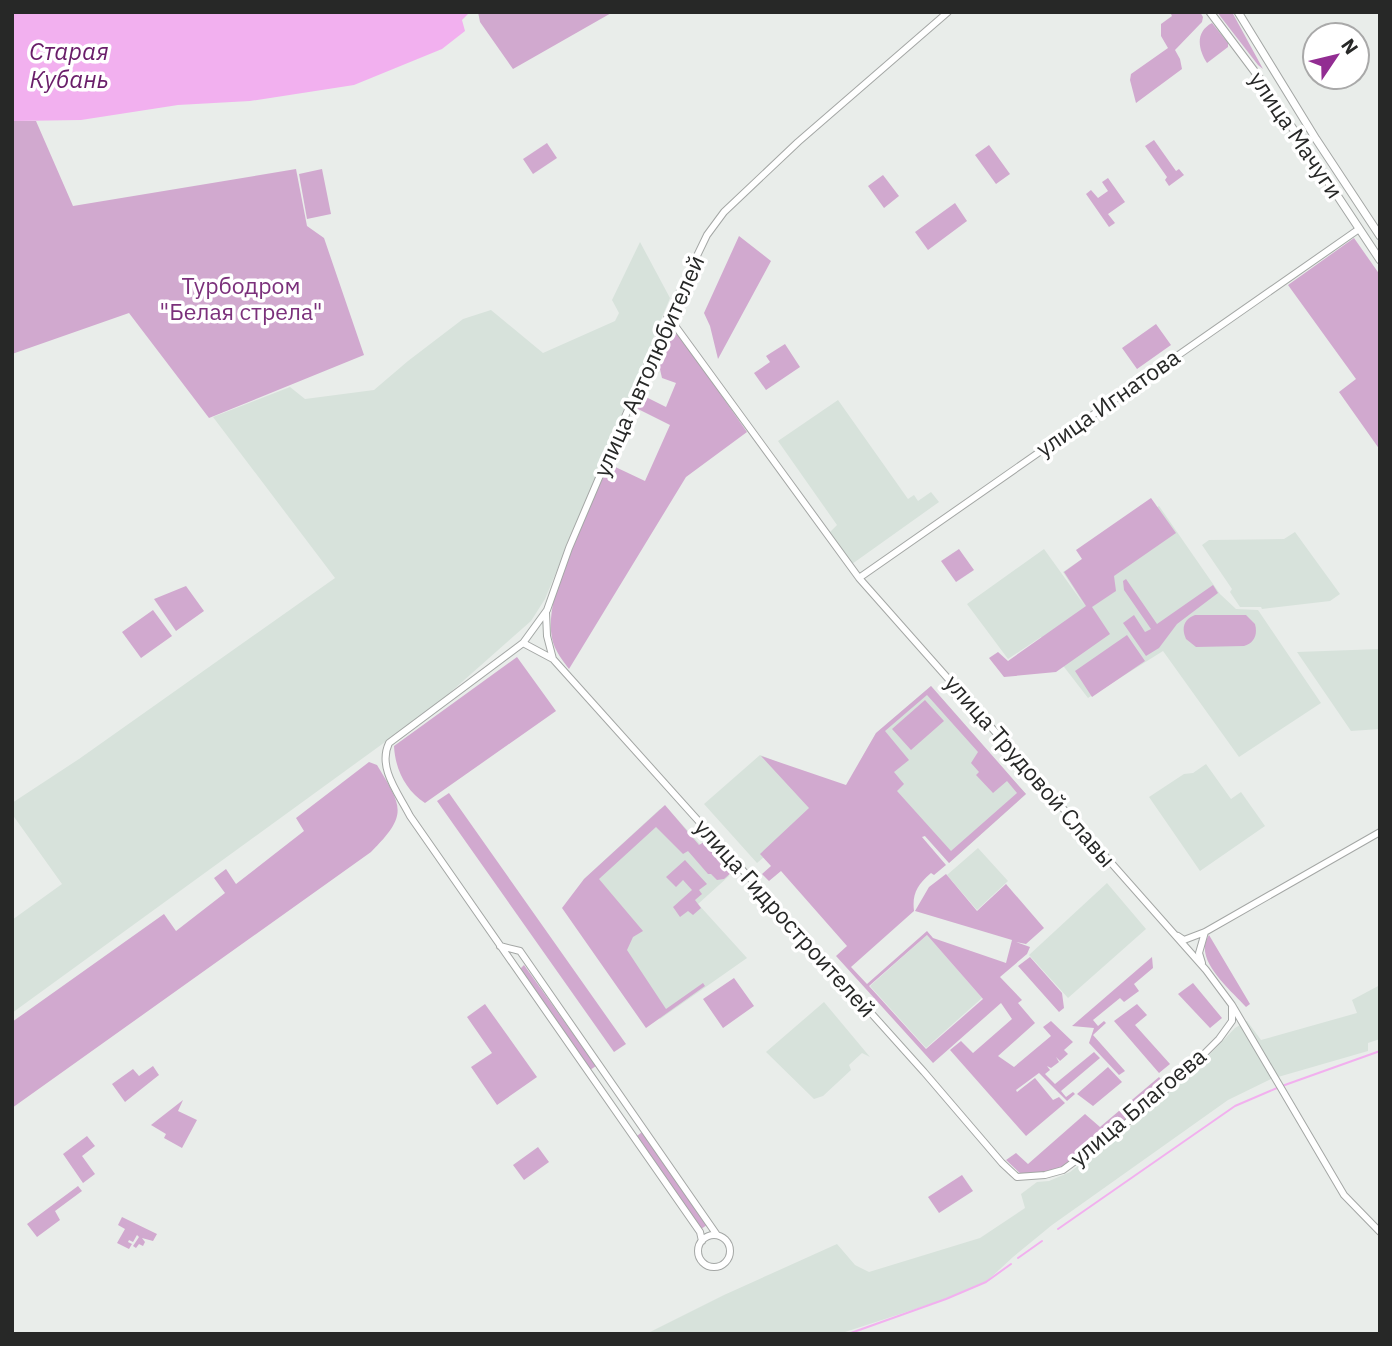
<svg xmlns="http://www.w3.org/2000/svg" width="1392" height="1346" font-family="'IBM Plex Sans',sans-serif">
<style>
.built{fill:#d7e2db}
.green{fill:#d1a9cf;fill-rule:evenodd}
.water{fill:#f2b0ef}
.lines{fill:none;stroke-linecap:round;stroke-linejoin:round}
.stream{stroke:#f2b0ef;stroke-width:2}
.minor-casing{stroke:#a4a7a5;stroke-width:8}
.major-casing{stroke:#a4a7a5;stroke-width:9}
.minor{stroke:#fff;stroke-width:6}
.major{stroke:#fff;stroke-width:7}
.labels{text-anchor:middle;stroke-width:7;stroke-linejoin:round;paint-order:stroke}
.street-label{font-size:23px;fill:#272827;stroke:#fff}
.park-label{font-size:23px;fill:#7b307b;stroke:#fff}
.water-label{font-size:24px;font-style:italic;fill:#691d69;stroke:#fff}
</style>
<rect width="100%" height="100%" fill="#e9edea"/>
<path class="built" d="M640,242l30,56 -125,301 -14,22 -95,84 -424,308v-93l50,-36 -50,-70v-11l67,-44 256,-181 -122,-161 77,-30 15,12 69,-9 34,-29 55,-42 28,-9 52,43 72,-32 4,-8 -7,-13z
M838,400l70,99 6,-4 4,6 13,-9 8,10 -87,62 -22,-32 7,-7 -59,-84z
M1159,506l61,88 16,15 22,1 63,93 -82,54 -76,-106 -75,47 -47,-61 -33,22 -41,-55 77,-55 41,57 -22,-34z
M1295,532l45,62 -10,7 -68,8 -1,-2h-21l-10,-15 2,-3 -30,-44 7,-5 75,-1z
M1380,649v80l-29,2 -54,-79z
M931,686l95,108 -77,69 -90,-100 17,-30z
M760,755l42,17 26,29 -71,62 -53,-59z
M1206,764l25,35 10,-7 24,34 -65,45 -51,-74 35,-23 9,-1z
M660,809l4,3 4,-3 61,67 -31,28 49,54 -87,61 -84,-120 8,-20z
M978,848l30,33 -31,29 -30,-35z
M1107,883l39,46 -78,69 -39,-43z
M927,935l55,63 -56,50 -56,-62z
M1380,985v54l-12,4v8l-97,28 -43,21 -176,125 -39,32 -27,25 -8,4 -32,13 -107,35h-193l78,-39 113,-51 18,21 14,7 111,-34 45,-30 -4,-14 16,-12 12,-1 21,-9 59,-45 64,-55 42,-44 12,-7 14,19 96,-27 -5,-13z
M824,1002l46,55 -8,-4 -13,12 2,5 -28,26 -9,3 -48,-47z"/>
<path class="green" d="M478,12h135l-100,57 -33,-47z
M1170,12h30l3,5 -1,5 -27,28 5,9 2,10 -46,34 -6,-23 1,-6 37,-26 -7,-12v-12l11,-8z
M1217,12h15l31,57 -5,-4z
M1212,23l16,20v4l-21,16c-9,-14 -12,-31 5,-40z
M12,121h24l37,85 223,-37 11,57 17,12 40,117 -155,63 -80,-105 -117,41z
M1154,140l22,31 3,-2 5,6 -15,11 -4,-6 2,-3 -22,-31z
M547,143l10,15 -24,16 -10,-15z
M989,145l21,29 -14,10 -21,-29z
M322,169l9,45 -24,5 -8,-45z
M883,175l16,21 -15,12 -16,-22z
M1108,178l17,24 -17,12 7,9 -6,4 -23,-33 5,-4 7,8 10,-7 -6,-9z
M955,203l12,18 -39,29 -13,-18z
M739,236l32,25 -53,98 -8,-33 -6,-13z
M1354,238l26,37v175l-41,-58 17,-13 -68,-94z
M1156,324l15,21 -34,24 -15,-21z
M670,331l10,5 67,96 -61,45 -117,192c-9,-12 -17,-22 -18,-38 -3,-49 38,-121 58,-167l36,17 25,-56 -36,-18 10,-11 22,11 10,-24 -14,-5c-4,-17 -8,-35 8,-47z
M785,344l15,23 -34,23 -12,-17 16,-11 -4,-6z
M1151,498l25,35 -62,43 2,15 -24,16 18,27 -54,38 -52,5 -15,-19 9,-6 10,9 78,-55 -22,-34 18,-13 -6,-9z
M959,549l15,21 -18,12 -15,-21z
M1126,579l31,45 56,-39 5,8 -41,31 -18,24 -13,8 -23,-33 11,-8 11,17 6,-3 -27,-39 -1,-9z
M186,586l18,25 -28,20 -22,-32z
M153,610l19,26 -31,22 -19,-26z
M1195,615h51l9,9c3,11 -1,19 -11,22l-48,1 -10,-8c-5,-11 -2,-20 9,-24z
M1127,635l18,26 -53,36 -17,-26z
M517,657l39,54 -131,92c-19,-12 -30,-34 -31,-57z
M931,686l95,108 -77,69 -24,-27 -3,1 24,28 -12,10 -3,-2c-14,12 -19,21 -17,38l-63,56 16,17 60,-53 6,7 73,25 6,-23 -97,-29 14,-24 17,-13 31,37 29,-27 38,44 -18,16 -10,-2 14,5 -3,7 -27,23 22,23 -4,3 17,20 -37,33 16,11 37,-31 -8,-9 8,-6 22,21 -9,8 4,4 -8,7 -4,-4 3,5 -8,6 -4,-2 3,4 -5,4 10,10 39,-32 6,6 -39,33 5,6 7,-5 2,2 -8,7 -28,-28 -23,17 1,2 18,-14 18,22 6,-3 6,6 -39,33 -76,-86 11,-9 12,12 39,-34 -11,-16 -68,60 -97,-107 11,-10 -66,-75 -12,10 -7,-7 9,-8 -11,-12 49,-46 -48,-52 85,29 30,-52zM927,695l51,57 -7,11 8,9 -3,3 17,18 14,-12 10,12 -66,58 -54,-60 7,-7 -10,-12 15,-12 -24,-29zM927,935l56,64 -57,50 -57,-63z
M925,700l19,21 -33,29 -19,-21z
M369,762l8,3c25,42 32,49 -6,87l-359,256v-86l152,-108 12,17 49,-38 -11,-15 12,-9 10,15 68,-53 -8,-13z
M449,793l177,251 -12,8 -177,-251z
M665,805l34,40 5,-3 28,30 -8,7 -7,1 -6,-6h-3l-20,-23 -5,3 -27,-27 -57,52 44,52 -10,6 -6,13 39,59 37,-26 2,3 -59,42 -84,-120 22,-29z
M685,860l22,24 -8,6 3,4 -7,6 6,8 -8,7 -5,-4 -8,6 -7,-10 19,-17 -9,-10 -7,7 -10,-10z
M1209,935l41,69 -4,3c-15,-17 -54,-48 -37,-72z
M1030,957l32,36 2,15 -5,4 -41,-46z
M1152,957l1,11 -19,16 5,7 -15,11 -4,-4 -27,22 5,6 6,-5 2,2 -13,12 32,36 -6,4 -30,-32 5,-15 -22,-2z
M524,965l72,101 -6,4 -71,-100z
M734,978l20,28 -31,22 -20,-29z
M1193,983l29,35 -12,10 -32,-34z
M485,1004l52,73 -40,28 -26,-38 21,-14 -25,-36z
M1137,1004l10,11 -12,10 35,39 -11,9 -45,-52z
M153,1066l6,9 -34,27 -13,-18 21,-15 6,7z
M1108,1067l14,15 -29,24 -16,-12z
M1159,1077l9,11 -98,75 -18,9 -30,3 -16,-15 10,-7 12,11 57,-50 15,13z
M183,1100l-5,11 19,9 -15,28 -18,-10 2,-4 -15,-9z
M642,1132l65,93 -6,4 -64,-93z
M87,1136l8,10 -13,10 13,18 -12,9 -20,-29z
M538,1147l11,15 -25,18 -11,-15z
M962,1175l11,16 -34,22 -11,-16z
M78,1186l4,5 -27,20 5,9 -23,17 -10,-13z
M122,1217l35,17 -4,7 -11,-3 3,4 -2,4 -4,-2 -3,4 -3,-2 6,-9 -2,-2 -4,7 -4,-2 -1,2 4,2 -3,5 -12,-6 8,-14 -7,-4z"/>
<path class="water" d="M12,12h458l-8,8 3,11 -23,18 -88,36 -104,16 -72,4 -97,15 -65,1h-4z"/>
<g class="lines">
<path class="stream" d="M1282,1086l98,-35
M1058,1229l177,-123 42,-18
M1018,1258l24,-17
M848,1334l98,-35 40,-17 25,-18"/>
<g class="minor-casing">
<path id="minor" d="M668,316l191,262 347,392 26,35 112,190 36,37
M859,578l500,-349
M546,613l1,23 6,23
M523,643l30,16 371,413 78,91 15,14 28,-2 18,-5 61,-45 58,-49 37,-37 13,-18v-14
M1178,936l6,4 21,-8 175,-100
M500,946l20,5 197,284
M1202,963l-3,-10 6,-21
M698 1251a16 16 0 1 1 32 0a16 16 0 1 1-32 0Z
M702,1241l-2,-9 -290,-416c-11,-22 -33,-48 -21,-73l134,-100 24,-33 22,-62 99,-232 39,-81 17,-23 74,-70 150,-130"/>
</g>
<g class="major-casing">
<path id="major" d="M1210,12l48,64 122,184
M1238,12l78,127 64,97"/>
</g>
<use href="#minor" class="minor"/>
<use href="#major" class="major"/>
</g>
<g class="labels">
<g class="street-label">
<text transform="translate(1296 135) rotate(56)" y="8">улица Мачуги</text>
<text transform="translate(649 366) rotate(-66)" y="8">улица Автолюбителей</text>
<text transform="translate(1108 403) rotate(-35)" y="8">улица Игнатова</text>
<text transform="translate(1030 771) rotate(49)" y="8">улица Трудовой Славы</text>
<text transform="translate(785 918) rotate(48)" y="8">улица Гидростроителей</text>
<text transform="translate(1138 1107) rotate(-40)" y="8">улица Благоева</text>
</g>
<g class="park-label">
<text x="241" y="294">Турбодром<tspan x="241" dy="26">"Белая стрела"</tspan></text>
</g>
<g class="water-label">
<text x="69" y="60">Старая<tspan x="69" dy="28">Кубань</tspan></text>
</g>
</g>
<rect width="1392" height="1346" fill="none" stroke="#272827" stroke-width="28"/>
<g transform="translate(1336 56) rotate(55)"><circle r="33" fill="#ffffff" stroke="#a9a9a9" stroke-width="2"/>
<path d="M0-5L12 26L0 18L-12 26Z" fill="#922d92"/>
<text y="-10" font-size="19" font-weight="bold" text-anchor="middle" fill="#272827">N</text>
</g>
</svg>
